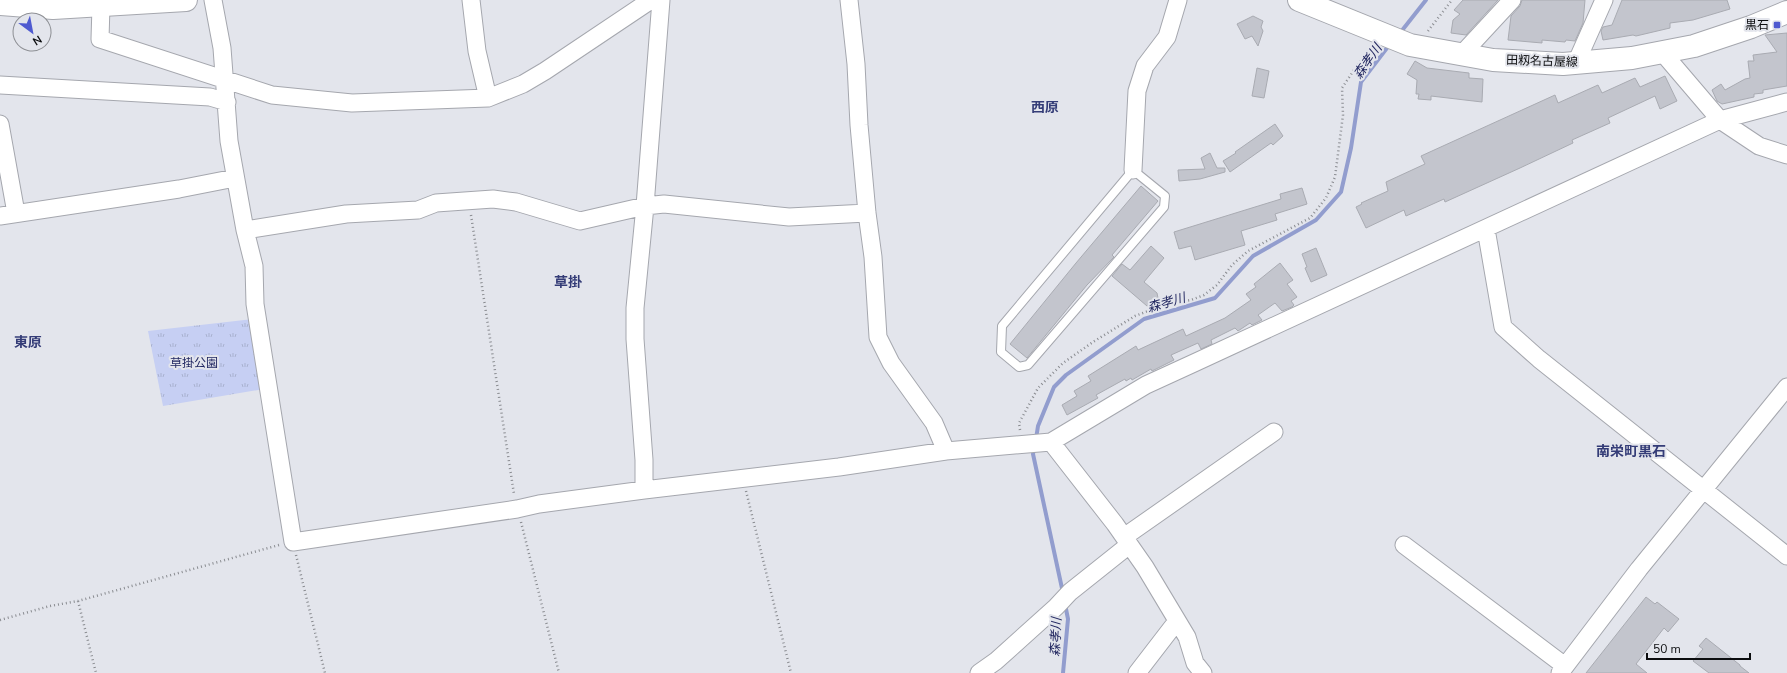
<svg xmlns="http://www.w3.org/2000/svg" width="1787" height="673" font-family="'Nunito Sans','Noto Sans JP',sans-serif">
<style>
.grass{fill:url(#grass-tufts)}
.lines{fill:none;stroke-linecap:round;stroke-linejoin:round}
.stream{stroke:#929dce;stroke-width:4}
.building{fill:#c3c5cd;stroke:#a9abb2}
.lane-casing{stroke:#a5a7ae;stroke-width:10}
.street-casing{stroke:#a5a7ae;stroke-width:19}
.secondary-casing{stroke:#a5a7ae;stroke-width:24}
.path{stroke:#8a8c91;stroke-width:2.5;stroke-dasharray:1 3;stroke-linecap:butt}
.lane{stroke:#fff;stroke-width:8}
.street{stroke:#fff;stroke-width:17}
.secondary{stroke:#fff;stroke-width:22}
.poi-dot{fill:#4f5ad0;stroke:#e3e5ec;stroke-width:1.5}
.labels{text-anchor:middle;stroke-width:4;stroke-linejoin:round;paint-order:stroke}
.poi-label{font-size:12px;fill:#0c0d0f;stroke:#e3e5ec;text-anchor:end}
.street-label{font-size:12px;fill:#0c0d0f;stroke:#e3e5ec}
.park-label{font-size:12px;fill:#212761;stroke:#e3e5ec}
.water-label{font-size:13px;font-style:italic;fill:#1f245e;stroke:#e3e5ec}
.quarter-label{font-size:14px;font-weight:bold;fill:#343c77;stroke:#e3e5ec}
</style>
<defs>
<pattern id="grass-tufts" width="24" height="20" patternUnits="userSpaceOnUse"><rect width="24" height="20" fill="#c6cff3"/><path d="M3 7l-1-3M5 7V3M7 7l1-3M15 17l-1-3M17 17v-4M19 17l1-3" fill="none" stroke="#a9b1cf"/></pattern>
</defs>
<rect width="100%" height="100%" fill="#e3e5ec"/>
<path class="grass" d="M253,319l11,70 -101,17 -15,-75z"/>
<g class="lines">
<path class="stream" d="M1400,33l26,-33
M1036,439l2,-13 16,-39 12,-12 78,-56 71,-21 38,-42 63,-36 25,-28 10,-44 10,-66 29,-38
M1034,447l-1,7 30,139
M1063,673l5,-54 -3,-15"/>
</g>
<path class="building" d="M1463,0h35l-32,35 -15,-2 2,-13 7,-6 -6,-4z
M1522,0h63l-2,23 -8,18 -9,-1 -1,2 -23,-2v3l-34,-3 3,-24 9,-10z
M1622,0h105l3,9 -37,11 -23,3v5l-34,8 -3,-1 -30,5 -2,-9 2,-4 9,-2z
M1253,16l10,5 -2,6 2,4 -5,15 -6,-10 -7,3 -8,-15z
M1787,33v53l-24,4v3l-9,1v3l-9,2 -23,5 -5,-3 -5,-11 9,-6 4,6 20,-11 5,-1 -2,-17h6l-1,-6 24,-3 -12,-17z
M1415,61l12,7 42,5v5l14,1 -1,23 -51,-6v4l-13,-1 1,-5h-3l1,-14 -10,-6z
M1257,68l12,3 -5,27 -12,-2z
M1665,76l12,25 -17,8 -5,-13 -47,22 2,5 -38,17 1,3 -53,25 -75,34 -1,-3 -38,17 -2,-6 -38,18 -10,-21 6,-3 -1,-1 27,-12 -2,-9 39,-18 -4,-8 134,-61 3,8 40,-18 4,8 33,-15 5,9z
M1275,124l8,12 -10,9 -2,-2 -41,29 -7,-11 13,-8 -1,-1z
M1210,153l7,15h8v4l-25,7 -21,2 -1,-11 27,-1 -4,-11z
M1141,186l17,15 -46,54 2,2 -27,28 -60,73 -17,-14 66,-81z
M1302,188l5,16 -32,10 2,6 -36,11 4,14 -50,15 -4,-14 -12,3 -5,-17 107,-33 -1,-5z
M1151,246l13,12 -20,24 13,11 2,10 -12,3 -35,-30 10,-12 8,6z
M1316,248l11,27 -16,7 -6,-14 2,-1 -5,-13z
M1280,263l13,17 -6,4 10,13 -6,4 3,4 -2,2 -10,4 -7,-8 -17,12 4,5 -10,5 -2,-2 -12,8 -3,-3 -24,12 1,4 -11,5 -3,-6 -27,12 3,5 -22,11 -1,-2 -19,11 -1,-2 -5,3 -1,-2 -29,16 2,3 -31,17 -5,-10 15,-9 -3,-5 17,-10 -3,-5 48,-30 2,4 45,-21 3,7 39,-18 26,-18 -5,-6 10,-7 -2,-3z
M1646,597l9,7 2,-2 22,17 -11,13 -4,-4 -28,36 11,9h-61z
M1706,638l34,27v1l9,7h-40l-16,-12 10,-12 -4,-3z"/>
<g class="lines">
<g class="lane-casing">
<path id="lane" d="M1133,170l32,26 -1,11 -136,158 -9,2 -18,-15 1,-26z"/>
</g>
<g class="street-casing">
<path id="street" d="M213,0l9,48 7,93 16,89 9,36 1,38 38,238 224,-33 22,-5 105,-14 195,-23 107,-16 105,-9 64,82 30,43 42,70 8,26 8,10
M471,0l6,51 11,47
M849,0l7,64 3,61 8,88 6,44 5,80 13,26 43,60 12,28
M101,6l-1,33 172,56 80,8 136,-5 35,-14 22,-13 106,-71
M1662,52l58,68 39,26 28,9
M1462,54l50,-54
M1576,63l28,-63
M0,85l210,12 17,5
M0,124l16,89
M1133,170l4,-79 8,-25 22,-29 11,-37
M0,216l179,-27 56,-11
M1486,229l17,98 36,32 248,197
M245,230l101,-16 72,-4 18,-7 57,-4 23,3 64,19 65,-15 19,-2 125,13 78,-4
M1051,442l95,-57 48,-22 526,-243 67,-18
M644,490v-30l-9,-121v-31l10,-102 16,-206
M1124,537l150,-105
M1404,545l161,121
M979,673l17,-12 60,-54 14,-15 59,-47
M1137,673l40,-52
M1560,673l79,-104 148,-182"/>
</g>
<g class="secondary-casing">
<path id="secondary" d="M1299,0l111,45 83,15 70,4 69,-6 62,-12 57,-19 36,-15
M0,4l53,4 133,-8"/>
</g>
<path class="path" d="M1428,31l24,-31
M471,215l43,279
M1020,430l-1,-7 19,-35 25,-25 30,-21 42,-26 34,-13 22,-3 13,-5 13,-10 15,-20 16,-14 62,-33 16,-20 9,-21 8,-62 -1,-27 12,-18 17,-22
M746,491l45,182
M521,522l38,151
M296,555l29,118
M78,601l18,72
M0,620l50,-14 28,-5 201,-56"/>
<use href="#lane" class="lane"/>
<use href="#street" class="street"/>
<use href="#secondary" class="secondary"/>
</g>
<rect class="poi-dot" x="1773" y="21" width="8" height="8" rx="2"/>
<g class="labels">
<g class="poi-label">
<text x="1769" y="29">黒石</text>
</g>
<g class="street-label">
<text transform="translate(1542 61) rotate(2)" y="4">田籾名古屋線</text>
</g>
<g class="park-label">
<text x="194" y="367">草掛公園</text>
</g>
<g class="water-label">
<text transform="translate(1367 61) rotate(-55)" y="5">森孝川</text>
<text transform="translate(1166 302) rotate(-16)" y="5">森孝川</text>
<text transform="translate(1055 637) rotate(-87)" y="5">森孝川</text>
</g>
<g class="quarter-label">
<text x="1045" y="112">西原</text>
<text x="568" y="287">草掛</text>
<text x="28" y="347">東原</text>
<text x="1631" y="456">南栄町黒石</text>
</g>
</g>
<g transform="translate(32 32) rotate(148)"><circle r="19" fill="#e3e5ec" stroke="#8d8f94"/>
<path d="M0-3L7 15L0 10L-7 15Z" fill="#4f5ad0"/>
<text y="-6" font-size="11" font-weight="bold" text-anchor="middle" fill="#0c0d0f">N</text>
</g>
<path d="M1647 653v6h103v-6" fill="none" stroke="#0c0d0f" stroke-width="2"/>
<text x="1653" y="653" font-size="12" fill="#0c0d0f" stroke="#e3e5ec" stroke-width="3" paint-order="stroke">50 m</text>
</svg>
